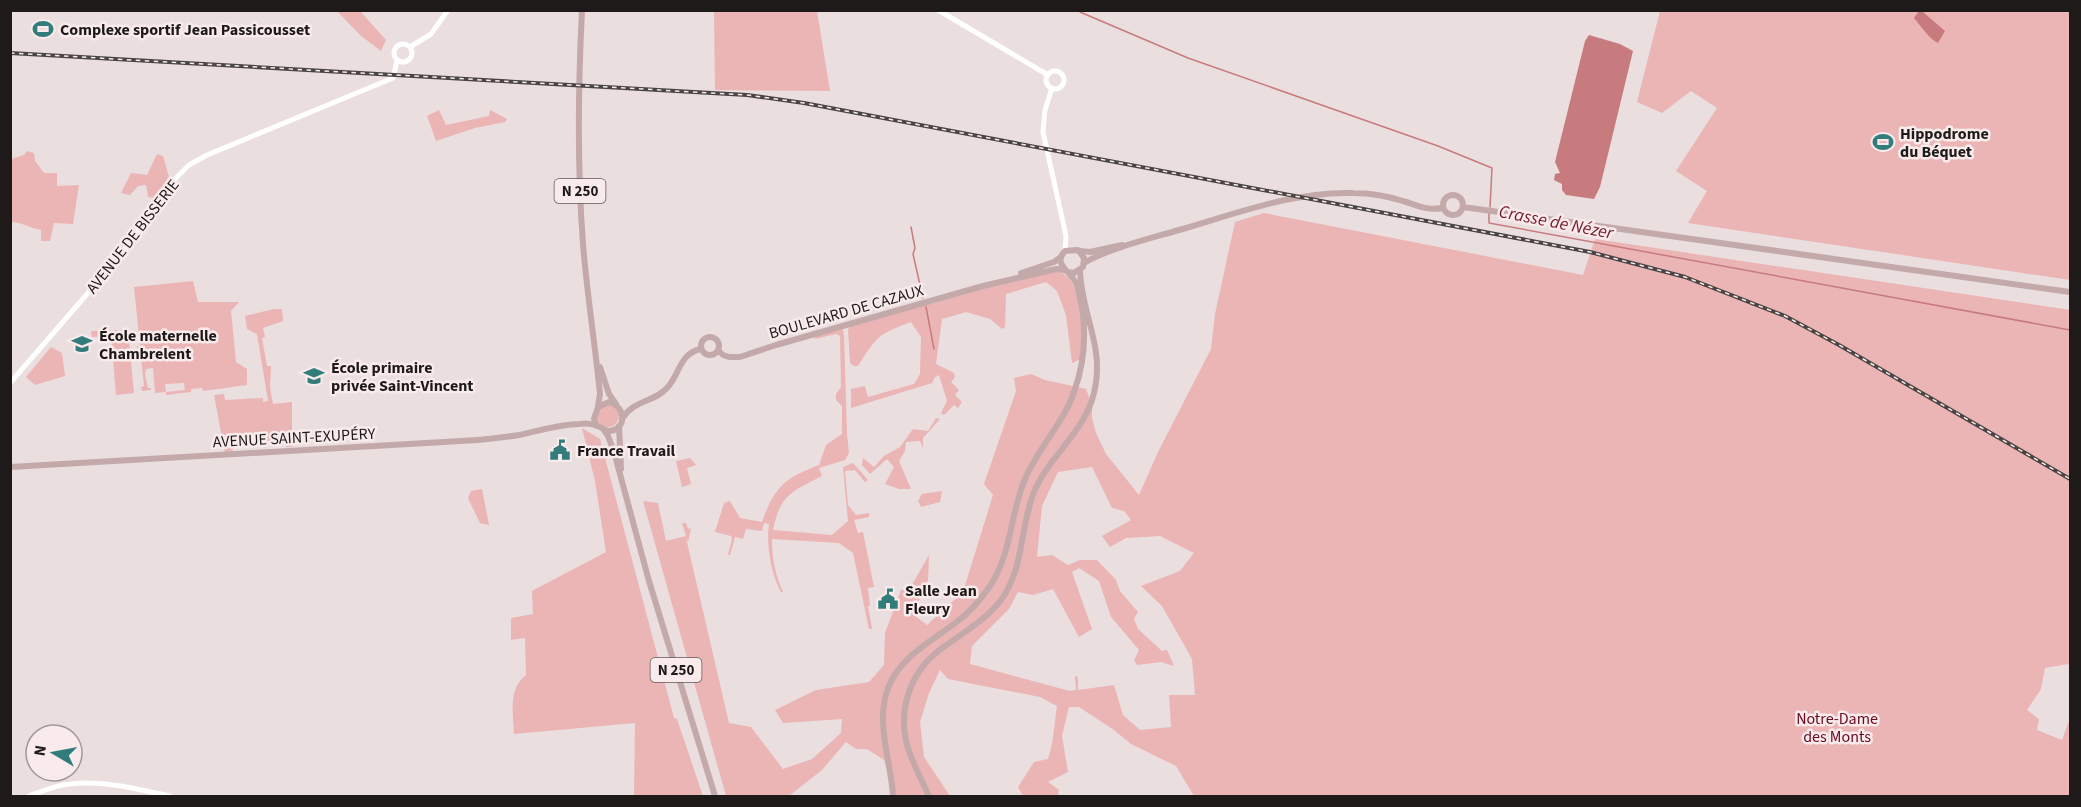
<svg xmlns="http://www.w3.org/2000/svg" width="2081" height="807" font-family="'Source Sans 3',sans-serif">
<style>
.green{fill:#ebb4b5;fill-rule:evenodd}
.water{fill:#c77b7e}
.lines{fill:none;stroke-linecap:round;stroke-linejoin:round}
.stream{stroke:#c77b7e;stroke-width:1.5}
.minor{stroke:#fff;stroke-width:5}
.major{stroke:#c4a9aa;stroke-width:6}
.rail-casing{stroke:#4b4444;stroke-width:4}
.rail{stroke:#f9ebeb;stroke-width:1.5;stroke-dasharray:4.5;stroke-linecap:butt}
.labels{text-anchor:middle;stroke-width:5;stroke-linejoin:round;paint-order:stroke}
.shield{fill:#f9ebeb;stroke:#605959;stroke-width:1.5}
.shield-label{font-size:15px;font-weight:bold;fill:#1f1a1a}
.poi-label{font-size:16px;font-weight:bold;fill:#1f1a1a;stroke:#f9ebeb;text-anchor:start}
.street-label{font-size:16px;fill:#1f1a1a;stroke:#f9ebeb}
.park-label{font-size:16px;fill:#68091e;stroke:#f9ebeb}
.water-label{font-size:18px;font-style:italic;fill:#761a28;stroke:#f9ebeb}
</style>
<rect width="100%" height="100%" fill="#ebdede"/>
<path class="green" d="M337,11h23l26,29 -5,11 -21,-16z
M714,11h103l13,80 -115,-1z
M1660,11h410v269l-382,-57 19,-32 -31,-20 41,-63 -26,-17 -29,22 -25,-11z
M439,110l7,15 43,-9 1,-6 17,9 -2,3 -30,6 -39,13 -9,-25z
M27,151l7,2 1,8 9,12h13v13l22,-1 -6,39 -19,-1 -4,18h-9v-11c-11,-2 -20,-8 -30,-8v-63l13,-4z
M157,154l6,2 6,21 -15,21 -6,-1 -2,-12 -8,1 -8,9 -9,-2 10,-20 16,2z
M1264,213l319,62 12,-36 475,71v357l-2,-3 -23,4 -4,21 -14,21 12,9 -2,11 25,10 8,-22v78h-876l-18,-30 -45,-22 -17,-14 -35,-23h-10l-7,29 6,36 -20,10 11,8 -1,6h-35l-5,-9 16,-25 14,-3c6,-18 6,-34 9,-53l-17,-9 -92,-18 -8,-9 -11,23 -9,29 4,35 26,39h-54l-12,-36 -17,-11h-11l-10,-7 -24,28 -33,26h-63l-83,-295 15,2 8,38 20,-5 -4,-13h4l2,6 3,-1 -3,14 -2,-4 43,185 22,4 32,42 29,-10 29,-26 1,-14 -59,4 -8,-13 41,-20 53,-8 15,-17 1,-32 16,-43h8l20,-35 -1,25 -15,34 14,11 36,-33 30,-97 -9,-11 32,-93 -2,-13 17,-4 14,6 41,9 6,16v13l4,15 10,21 33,41 19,-43 53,-103 4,-35 20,-92zM1092,467l20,41 12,3 7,9 -29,16 8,11 16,-9 34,-2 34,17 -14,18 -39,15 21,20 30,53 3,36h-26l2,32 -31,3 -17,-15 -9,-30 -36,5v-13l-3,-1 1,14 -6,1 -100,-27 2,-18 37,-37 9,-17 15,3 20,-6 26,48 13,-8 -20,-57 7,-4 20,13 12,36 28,33 -5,10 3,5 24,-3 13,4 -7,-16 -5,1 -24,-22 -4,-10 4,-7 -18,-21 -4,-11 -19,-20h-17l-12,5 -16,-10 -15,2 5,-51 16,-34z
M1056,271c29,5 26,65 25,88l-9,4 -6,-48 -9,-24 -11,-9 -40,12 -1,33 -3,2 -12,-10 -24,-7 -24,7 -6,45 18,9 1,4 -4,5 8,8 -4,5 7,7 -4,6 -4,-3 -10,10 -3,-2 6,-12 -8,-26 -4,2 -3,6 -81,25v-19l14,-3 3,11 46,-13 6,-10 1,-37 -10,-15c-34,13 -33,13 -53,44h-4l-4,-3 -2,-34 5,-4 76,-22 3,1 54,-16z
M193,281l5,21h41l-8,9 5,51 11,7v16l-44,6 -1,-3 -11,1v3l-25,3v-3l19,-2 -1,-7 -19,1 1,8 -11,1 -2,-25 -7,1 -1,6 3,13h3v2l-9,1 -1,-4 3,-1 -3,-29 11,-1 -1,-6 -13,2 -1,-6h3l-6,-59z
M274,309h8l1,12 -20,7 2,9 -3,1 5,28h4l-1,21 3,17 19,-2v45h-6l-3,-7 -48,3 -3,9 -7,1 -11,-58 10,-1 1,6 38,-2v4l5,-1 -11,-67 -10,-5 -2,-13z
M840,329l3,1 1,5 3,99 2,19 -4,7 -26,8 3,8c-29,15 -42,18 -49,54l59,5 16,-14 -5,-54 10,-4 15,17 -3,2 -10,-12 -10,1 3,34 8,10 13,-2v4l-15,3 4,13 5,-1 11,55 -6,1 2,18h-2l4,23h-3l-16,-76 -14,-10 -67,-4c0,20 3,35 11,53h-2c-10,-19 -15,-46 -12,-68l-5,-1 -2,8 -16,-2 -3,10 -8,-2 -5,18h-2l4,-16 -1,-3 -16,-4 9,-29 6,-2 10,17 22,4c12,-35 23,-44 57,-57l7,-20 16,-11v-28l-6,-6v-6l5,-7 -1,-51 -4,-2 -21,5v-3z
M128,330l6,63 -18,2 -5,-59 -19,1 -1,-6z
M51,347l11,6 3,23 -30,9 -9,-8z
M597 416a11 11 0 1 1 22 0a11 11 0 1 1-22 0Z
M936,418l4,1 -17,19v10l-3,-7 -14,1 -1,9 -6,10 12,28h-12l-14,-5 9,-17 -7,-8 -17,15 -8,-9 1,-7 11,9 10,-11 16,-9 13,-18 15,2z
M582,428l18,11 74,279 3,1 26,77h-69l1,-73 -121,11c-1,-21 -6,-45 12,-59l-1,-37 -14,2v-22l22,-4 -1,-23 74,-39 -11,-71z
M690,458l6,7 -9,3 4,16 -9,3 -6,-26z
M482,489l7,36 -9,-2 -12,-25 3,-7z
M942,491l-2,11 -19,5 -3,-6 4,-7z"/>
<path class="water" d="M1919,11l4,1 22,19 -7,12c-8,-3 -18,-18 -24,-25z
M1589,35l31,9 13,7 -33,136 -6,12 -28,-4 -4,-5v-6l-8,-4 1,-6 5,-1 -5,-11 30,-121z"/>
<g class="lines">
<path class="stream" d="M1080,12l108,46 250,88 54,22 -2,39
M1489,212v11l581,107
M911,227l4,21 -2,6 10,44
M926,307l8,42"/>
<path class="minor" d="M938,10l110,65
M394 53a9 9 0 1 1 18 0a9 9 0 1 1-18 0Z
M410,47l21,-13 17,-24
M1046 80a9 9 0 1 1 18 0a9 9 0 1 1-18 0Z
M1052,88l-7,22 -2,22 23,104 -1,15
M10,383l110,-127 54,-76 15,-15 18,-10 186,-77 4,-17
M29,796c14,-5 27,-11 41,-12 33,-4 68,5 100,12"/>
<path class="major" d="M582,10c-4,79 -5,156 1,234 4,50 12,100 17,150l-2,12
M1443 205a10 10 0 1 1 20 0a10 10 0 1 1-20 0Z
M1463,207l607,85
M1080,251l10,1 32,-7
M1084,263c23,-14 68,-25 95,-33 56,-16 115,-39 174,-37 17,0 34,3 50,8 14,4 24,10 39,7
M1021,273l33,-11 7,-5
M701 346a9 9 0 1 1 18 0a9 9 0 1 1-18 0Z
M718,350l5,5 6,2h11l36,-12 207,-59 73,-17 8,1
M600,367l9,27 7,10
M622,419c12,-20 32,-16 46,-32 12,-14 12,-34 33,-38
M619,426l2,43
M604,430l4,6 6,16 35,129 66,215
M10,467l468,-27c14,-1 28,-3 41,-5 20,-4 41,-11 60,-11 6,-1 14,0 19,2 5,2 6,5 12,5 19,-3 14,-26 -1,-29l-11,5 -4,12 3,7
M893,796c-2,-35 -18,-73 -5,-108 13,-33 45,-47 71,-68 12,-9 22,-21 31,-34 22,-33 20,-72 35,-107 13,-31 38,-55 49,-87 12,-33 13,-66 5,-99 -1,-4 -2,-9 -5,-13 -6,-10 -21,-17 -9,-29l13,-1 6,8 -1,9 -9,6 -6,-1
M929,796c-7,-15 -15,-30 -20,-45 -13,-37 0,-79 32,-102 20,-15 45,-29 60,-49 23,-31 19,-73 33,-108 14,-34 46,-56 58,-92 16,-51 -11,-83 -12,-130"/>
<g class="rail-casing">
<path id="rail" d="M10,53l737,42 57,8 786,149 95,25 100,39 54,29 231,134"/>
</g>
<use href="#rail" class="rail"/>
</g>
<defs>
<g id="stadium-bare" transform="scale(1.62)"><path d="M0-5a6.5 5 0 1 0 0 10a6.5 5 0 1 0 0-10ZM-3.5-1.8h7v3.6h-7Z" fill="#327c7c" stroke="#f9ebeb" stroke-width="2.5" paint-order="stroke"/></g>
<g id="school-bare" transform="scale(1.62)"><path d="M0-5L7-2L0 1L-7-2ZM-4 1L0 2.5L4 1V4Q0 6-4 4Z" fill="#327c7c" stroke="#f9ebeb" stroke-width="2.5" paint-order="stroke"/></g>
<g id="civic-bare" transform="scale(1.62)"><path d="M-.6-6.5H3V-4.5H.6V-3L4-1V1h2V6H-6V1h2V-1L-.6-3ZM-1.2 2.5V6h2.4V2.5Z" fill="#327c7c" stroke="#f9ebeb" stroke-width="2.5" paint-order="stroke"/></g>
</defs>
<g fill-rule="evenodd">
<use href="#stadium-bare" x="43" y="29"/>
<use href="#stadium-bare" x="1883" y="142"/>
<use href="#school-bare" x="82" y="344"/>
<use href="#school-bare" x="314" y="376"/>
<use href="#civic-bare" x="560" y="450"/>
<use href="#civic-bare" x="888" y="599"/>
</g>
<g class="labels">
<g class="shield">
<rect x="554.5" y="179" width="51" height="24" rx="4.5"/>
<rect x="650.5" y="658" width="51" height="24" rx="4.5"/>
</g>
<g class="shield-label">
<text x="580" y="196">N 250</text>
<text x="676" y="675">N 250</text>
</g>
<g class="poi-label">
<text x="60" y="35">Complexe sportif Jean Passicousset</text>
<text x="1900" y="139">Hippodrome<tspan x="1900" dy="18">du Béquet</tspan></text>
<text x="99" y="341">École maternelle<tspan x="99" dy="18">Chambrelent</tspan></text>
<text x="331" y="373">École primaire<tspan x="331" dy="18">privée Saint-Vincent</tspan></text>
<text x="577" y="456">France Travail</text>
<text x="905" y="596">Salle Jean<tspan x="905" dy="18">Fleury</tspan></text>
</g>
<g class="street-label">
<text transform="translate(132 236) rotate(-52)" y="6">AVENUE DE BISSERIE</text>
<text transform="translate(846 311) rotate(-16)" y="6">BOULEVARD DE CAZAUX</text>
<text transform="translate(294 437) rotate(-3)" y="6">AVENUE SAINT-EXUPÉRY</text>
</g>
<g class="park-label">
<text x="1837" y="724">Notre-Dame<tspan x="1837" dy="18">des Monts</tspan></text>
</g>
<g class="water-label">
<text transform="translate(1556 222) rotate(11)" y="6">Crasse de Nézer</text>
</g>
</g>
<rect width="2081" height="807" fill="none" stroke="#1f1a1a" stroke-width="24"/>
<g transform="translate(54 753) rotate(280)"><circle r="28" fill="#f9ebeb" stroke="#a29797" stroke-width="1.5"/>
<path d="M0-4.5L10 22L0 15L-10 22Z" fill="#327c7c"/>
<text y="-9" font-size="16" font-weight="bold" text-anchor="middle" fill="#1f1a1a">N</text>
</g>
</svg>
